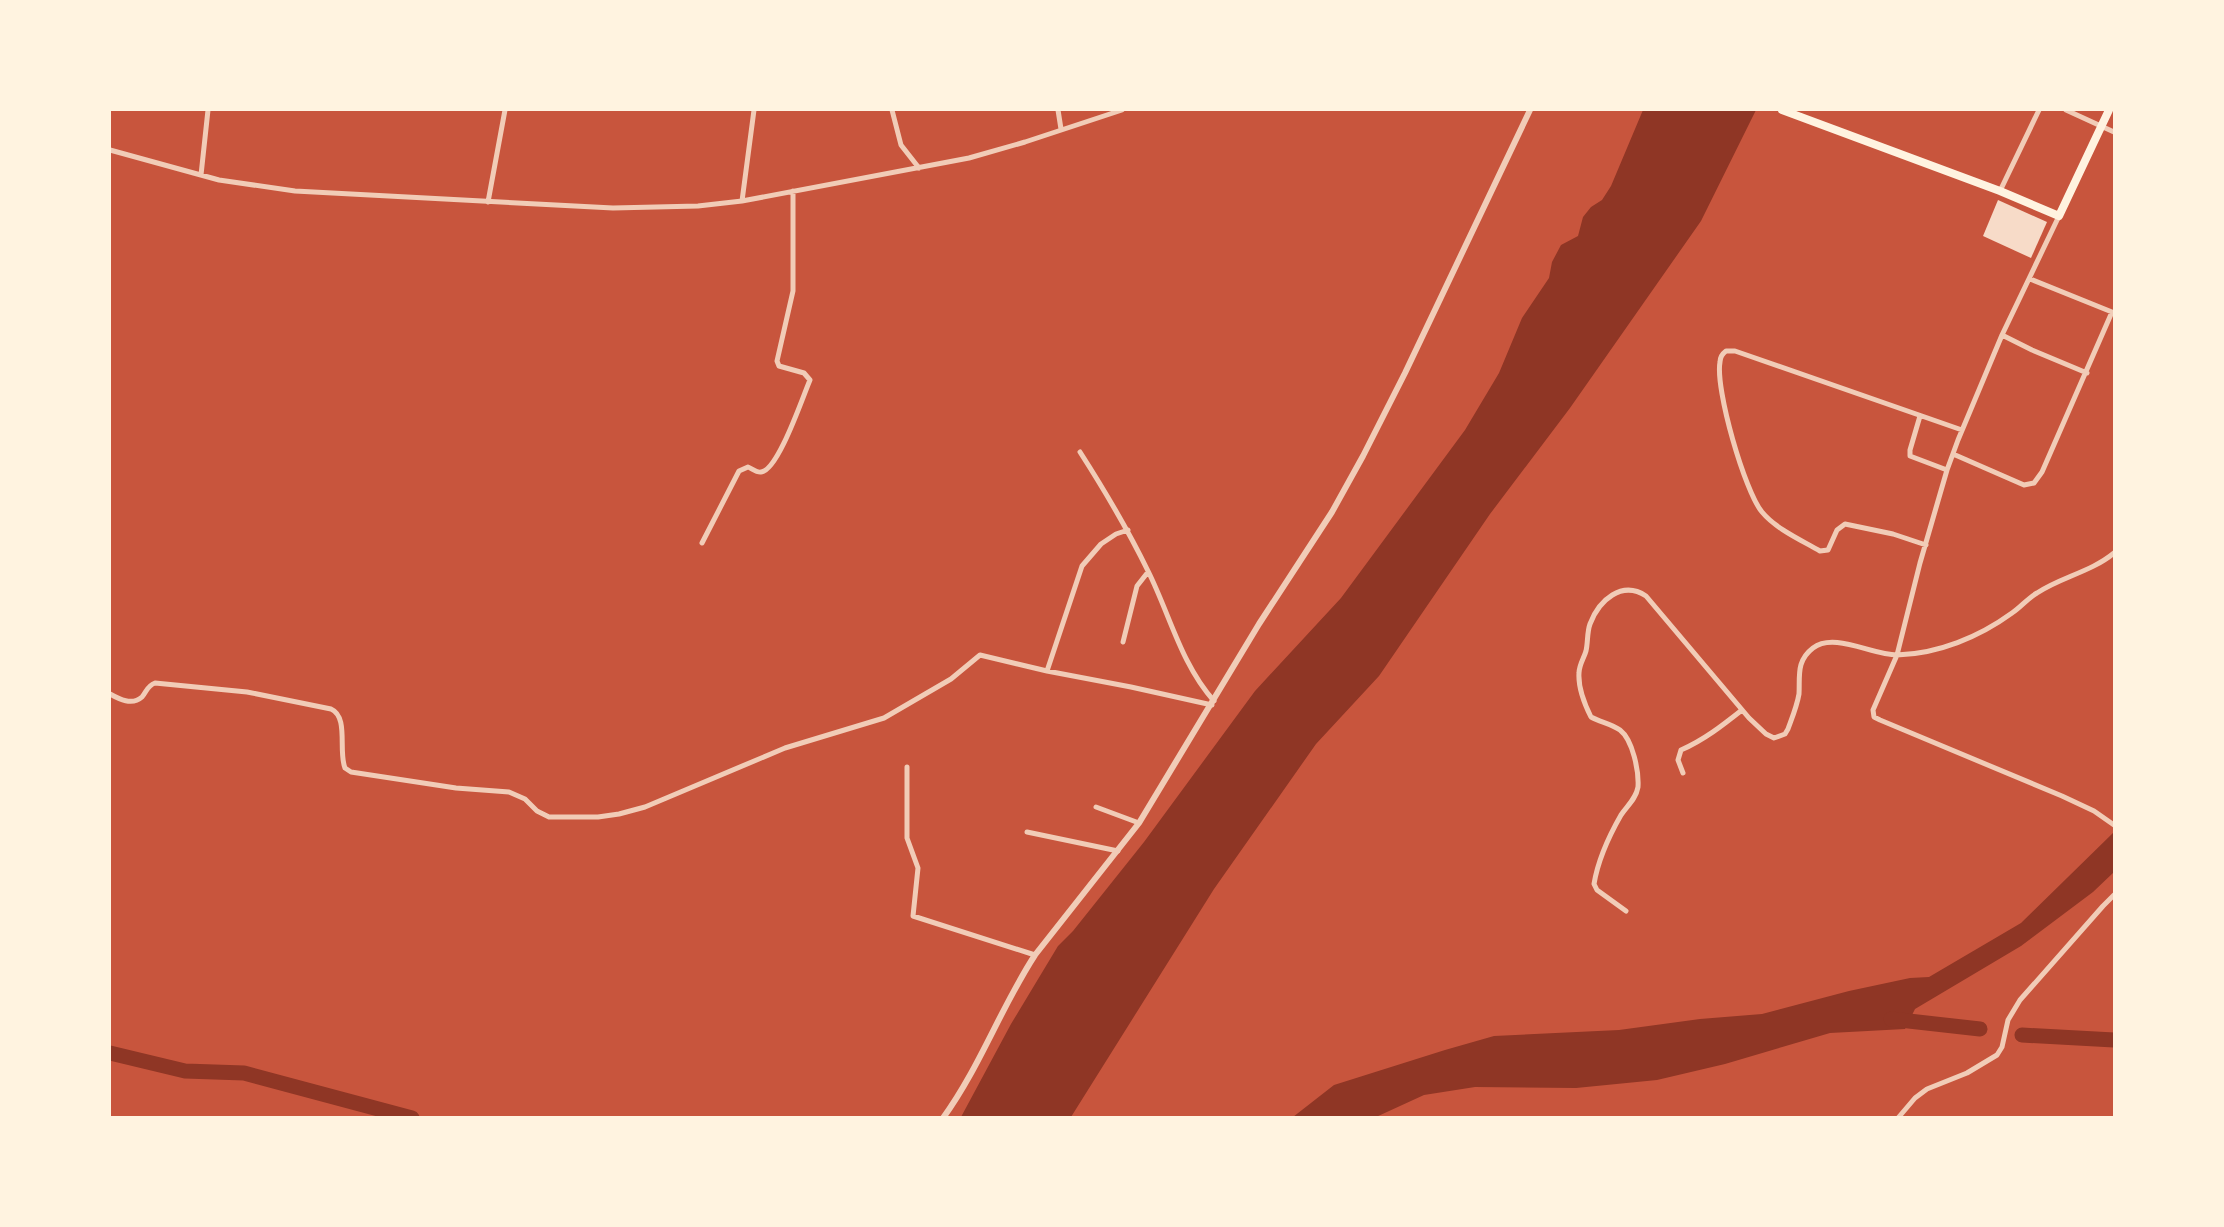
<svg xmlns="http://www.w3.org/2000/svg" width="2224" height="1227" font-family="'Varela Round',sans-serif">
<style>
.water{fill:#8f3625}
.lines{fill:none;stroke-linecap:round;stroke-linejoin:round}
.river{stroke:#8f3625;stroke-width:15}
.building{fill:#f7dbc8}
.minor{stroke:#f1ccb7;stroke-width:5}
.tertiary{stroke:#f1ccb7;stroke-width:6}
.secondary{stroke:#fff3e0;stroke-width:8}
</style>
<rect width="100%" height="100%" fill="#c8553d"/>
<path class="water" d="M1643,110h113l-55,111 -131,187 -80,106 -111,162 -63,68 -102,145 -143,228h-110l50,-93 47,-78 15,-15 71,-89 111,-151 86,-93 124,-168 34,-57 23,-55 27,-40 3,-16 9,-17 17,-9 5,-19 8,-10 11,-7 9,-14z
M2114,832v40l-21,20 -72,54 -106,63 -10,20 -75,4 -105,31 -68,16 -81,8 -101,-1 -51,8 -48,22h-83l41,-32 111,-35 49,-14 125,-6 81,-11 62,-5 87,-23 61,-13 19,-1 92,-54z"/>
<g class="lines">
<path class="river" d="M1891,1019l89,10
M2022,1035l92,5
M110,1053l75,18 59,2 168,45"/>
</g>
<path class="building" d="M1998,200l49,22 -16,36 -48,-22z"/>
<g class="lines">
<path class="minor" d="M892,110l9,35 18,23
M1058,110l3,19
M2066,110l48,22
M110,150l109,30 76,11 318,17 85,-2 44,-5 227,-43 56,-16 97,-32
M201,175l7,-65
M2000,191l39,-81
M742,201l12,-91
M488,202l17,-92
M2059,216l-57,119 -44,105 -11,30 -27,93 -23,92 -24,55 1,7 6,3 182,76 32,15 20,14
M2002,335l30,15 55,23
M1920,416l-10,34v6l37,14
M1080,452c25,39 48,78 68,119 22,44 33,93 66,130
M1953,454l71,31 10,-2 8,-11 70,-160 -82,-33
M702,543l37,-72 9,-4c3,1 9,6 13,5 17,-1 42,-76 49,-92l-6,-7 -25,-7 -2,-5 16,-70v-100
M1926,545l-33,-11 -48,-10 -8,6 -9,20 -8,1c-19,-11 -44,-22 -58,-39 -17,-20 -47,-123 -42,-150 0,-5 2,-8 6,-11h9l227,79
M1123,642l14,-56 11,-14
M1047,671l35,-105 19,-22 15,-10 12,-4
M110,694c9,5 22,12 32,3 5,-6 5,-11 13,-14l92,9 84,17c18,8 7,42 14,59l6,4 105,16 53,4 16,7 12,12 12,6h49l21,-3 26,-7 140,-59 99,-30 67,-39 29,-24 67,16 84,16 81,18
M907,767v71l11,30 -5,48 122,39
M1683,773l-5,-13 3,-10c23,-10 42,-25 61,-40
M1096,807l43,16
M1027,832l91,19
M1626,911l-29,-21 -3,-6c4,-24 15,-48 27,-69 6,-9 15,-16 17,-28 1,-15 -5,-47 -18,-57 -8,-6 -20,-8 -29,-13 -7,-14 -13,-29 -12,-44 0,-8 5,-15 7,-22 2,-9 1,-19 4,-27 9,-24 32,-44 56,-28l103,122 17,16 8,4 11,-4 3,-5c4,-11 9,-23 11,-35 1,-18 -3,-33 14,-46 21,-16 59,7 84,7 41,-1 82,-18 115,-42 9,-6 16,-15 25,-20 24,-16 54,-21 77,-40
M1898,1118l17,-20 12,-9 40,-16 30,-18 5,-8 6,-27 12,-20 83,-94 11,-11"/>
<path class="tertiary" d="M943,1118c37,-51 58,-111 92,-163l104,-132 120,-199 73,-112 31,-56 42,-83 125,-263"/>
<path class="secondary" d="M1782,110l218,81 59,25 50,-106"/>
</g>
<rect width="2224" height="1227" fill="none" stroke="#fff3e0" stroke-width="222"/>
</svg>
